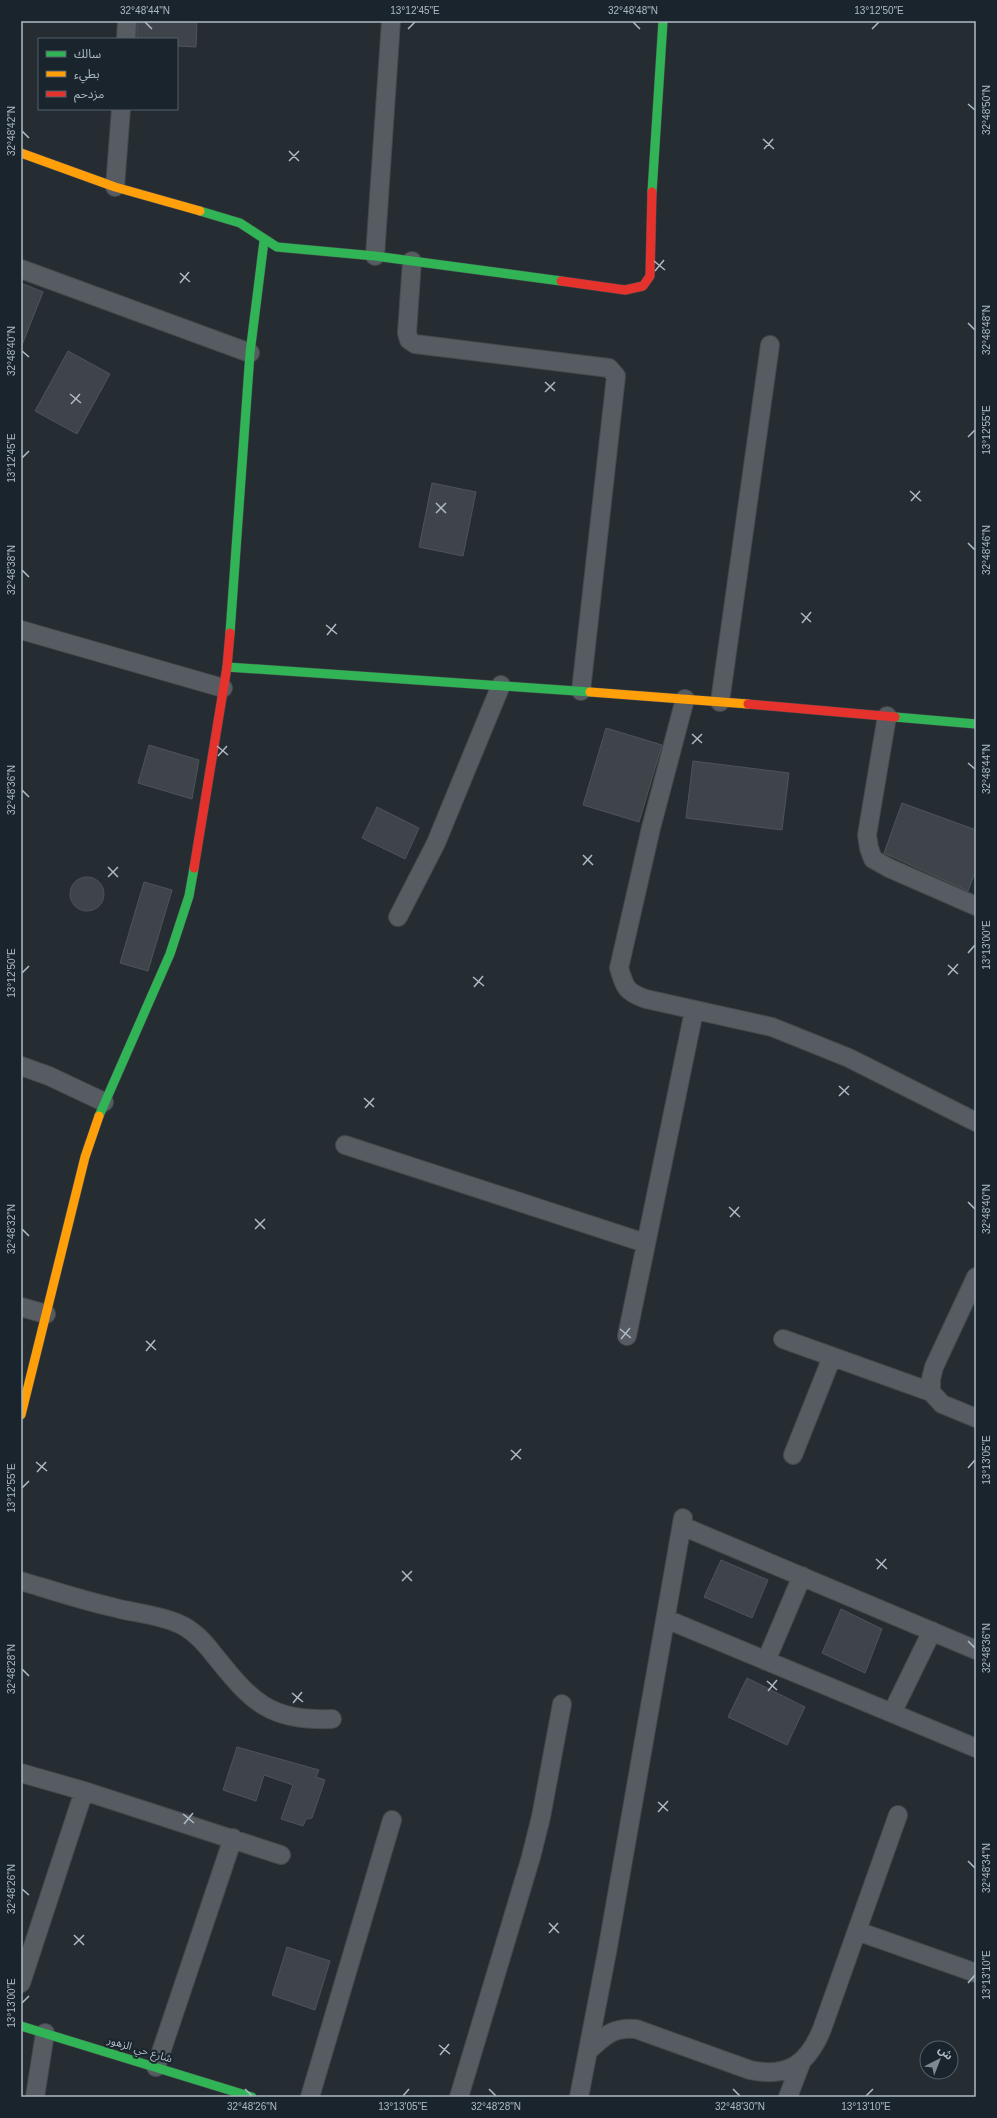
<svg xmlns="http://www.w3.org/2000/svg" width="997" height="2118" font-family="Helvetica,'Noto Sans Arabic',sans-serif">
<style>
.building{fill:#3e4449;stroke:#4d545a}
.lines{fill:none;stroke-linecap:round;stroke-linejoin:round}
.street-casing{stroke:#44494d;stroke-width:20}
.fast-casing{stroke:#44494d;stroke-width:10}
.slow-casing{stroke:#44494d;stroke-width:10}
.jam-casing{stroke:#44494d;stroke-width:10}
.street{stroke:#565c61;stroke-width:18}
.fast{stroke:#30b455;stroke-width:9}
.slow{stroke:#ff9f0a;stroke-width:9}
.jam{stroke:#e5322d;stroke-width:9}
.ticks{fill:none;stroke:#aebac5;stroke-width:1.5}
.labels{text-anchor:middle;stroke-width:4;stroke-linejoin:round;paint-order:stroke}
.street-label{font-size:11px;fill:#aebac5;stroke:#19242d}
.neatline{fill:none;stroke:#aebac5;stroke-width:1.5}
.ticks-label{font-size:10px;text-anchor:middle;fill:#aebac5}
</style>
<rect width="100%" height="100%" fill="#262d32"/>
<path class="building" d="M137,21h60l-1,26 -19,-1v-7h-40z
M21,283l22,9 -21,53 -1,-1z
M68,351l42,23 -33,60 -42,-23z
M432,483l44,9 -13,64 -44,-9z
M606,728l56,17 -23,77 -56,-17z
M149,745l50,15 -7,39 -54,-16z
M693,761l96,12 -7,57 -96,-12z
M902,803l74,27v40l-8,21 -84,-38z
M377,807l42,21 -14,31 -43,-21z
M70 894a17 17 0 1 1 34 0a17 17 0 1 1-34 0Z
M144,882l28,8 -24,81 -28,-8z
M721,1560l47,20 -16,38 -48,-21z
M841,1609l41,20 -17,44 -43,-20z
M747,1678l58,29 -18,38 -59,-28z
M237,1747l82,23 -3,7 9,3 -13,38 -6,1 -3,7 -22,-7 12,-34 -29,-10 -8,26 -33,-11z
M287,1947l43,14 -15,49 -43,-15z"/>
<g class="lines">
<g class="street-casing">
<path id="street" d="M126,39l1,-18
M115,187l6,-78
M375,256l16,-235
M412,261l-5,72 2,7 6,4 194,24 7,8 -35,315
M21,269l229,84
M21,630l202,58
M685,699l-34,129 -32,140c6,20 7,24 27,31l126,28 77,31 127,64
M720,702l50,-357
M887,716l-20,119 2,13 4,11 16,9 87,38
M398,917l38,-74 65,-158
M21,1066l28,10 55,26
M345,1145l300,98
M976,1277l-42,90 -3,12v13l11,12 34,14
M21,1307l25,7
M627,1336l67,-325
M783,1339l148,53
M793,1455l39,-98
M682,1526l294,124
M21,1581c30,9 60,19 91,26 21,6 44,7 65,16 16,6 28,20 38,33 37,46 54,65 117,63
M666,1619l310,129
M766,1661l36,-85
M892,1713l40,-82
M21,1773l63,18 197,64
M857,1931l119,42
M21,1983l63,-192
M588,2051c17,-15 24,-24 48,-22l114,41c38,8 58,-6 72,-41l76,-214
M156,2067l77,-229
M35,2097l10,-64
M310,2097l82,-277
M459,2097l72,-240 10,-40 21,-113
M579,2097l28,-145 76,-434
M788,2097l13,-34"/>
</g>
<g class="fast-casing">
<path id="fast" d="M652,192l11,-171
M200,211l40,12 37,24 98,9 186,25
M230,633l20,-280 14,-112
M227,667l363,25
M895,717l81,7
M99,1116l71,-162 19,-58 5,-28
M21,2026l231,71"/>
</g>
<g class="slow-casing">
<path id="slow" d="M21,153l94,34 85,24
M590,692l158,12
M21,1415l64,-258 14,-41"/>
</g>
<g class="jam-casing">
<path id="jam" d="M561,281l64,9 18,-4 7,-10 2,-84
M748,704l147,13
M194,868l33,-201 3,-34"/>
</g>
<use href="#street" class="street"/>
<use href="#fast" class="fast"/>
<use href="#slow" class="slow"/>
<use href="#jam" class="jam"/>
</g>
<path class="ticks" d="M145,22l7,7M633,22l7,7M408,29l7,-7M872,29l7,-7M968,104l7,6M22,131l7,7M763,139l11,10M764,149l9,-10M289,151l10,10M289,161l10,-10M654,261l11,9M655,271l9,-11M180,273l10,9M180,283l9,-11M968,323l7,7M22,351l7,6M545,382l10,9M545,392l10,-10M70,394l11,9M71,404l9,-10M968,437l7,-7M22,458l7,-7M910,491l11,10M911,501l9,-10M436,503l10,10M436,513l10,-10M968,543l7,7M22,570l7,7M801,613l10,9M802,623l9,-11M326,625l11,9M327,635l9,-11M692,734l10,9M692,744l10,-10M217,746l11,9M218,756l9,-10M968,763l7,6M22,790l7,7M583,855l10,10M583,865l9,-10M108,867l10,10M108,877l10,-10M968,953l7,-8M948,965l10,9M22,973l7,-7M948,975l10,-11M473,977l11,9M474,987l9,-11M839,1086l10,9M839,1096l10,-10M364,1098l10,9M365,1108l9,-10M968,1202l7,7M729,1207l11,10M730,1217l9,-10M255,1219l10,10M22,1229l7,7M255,1229l10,-10M620,1329l11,9M621,1339l9,-11M146,1341l10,9M146,1351l9,-11M511,1450l10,9M511,1460l10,-11M36,1462l11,9M968,1468l7,-8M37,1472l9,-10M22,1488l7,-7M876,1559l11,10M877,1569l9,-10M402,1571l10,10M402,1581l10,-10M968,1641l7,7M22,1669l7,7M767,1681l10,9M768,1691l9,-11M292,1693l11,9M293,1703l9,-11M658,1802l10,9M658,1812l10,-11M183,1814l11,9M184,1824l9,-11M968,1861l7,7M22,1889l7,6M549,1923l10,10M549,1933l9,-10M74,1935l10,10M74,1945l10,-10M968,1983l7,-8M22,2003l7,-7M439,2045l11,9M440,2055l9,-11M245,2089l7,7M489,2089l7,7M733,2089l7,7M403,2096l6,-7M866,2096l7,-7"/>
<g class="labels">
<g class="street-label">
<text transform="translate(140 2049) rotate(17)" y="4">شارع حي الزهور</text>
</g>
</g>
<rect width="997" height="2118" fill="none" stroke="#19242d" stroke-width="44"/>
<rect x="38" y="38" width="140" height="72" fill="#19242d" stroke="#55606a"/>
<rect x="46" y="51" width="20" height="6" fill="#30b455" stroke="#55606a"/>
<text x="74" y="58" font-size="12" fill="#aebac5">سالك</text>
<rect x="46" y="71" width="20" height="6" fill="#ff9f0a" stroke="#55606a"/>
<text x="74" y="78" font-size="12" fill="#aebac5">بطيء</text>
<rect x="46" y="91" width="20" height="6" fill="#e5322d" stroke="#55606a"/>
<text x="74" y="98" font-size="12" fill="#aebac5">مزدحم</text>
<g transform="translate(939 2060) rotate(42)"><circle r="19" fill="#19242d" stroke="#55606a"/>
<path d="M0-3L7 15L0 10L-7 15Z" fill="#7e8992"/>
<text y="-6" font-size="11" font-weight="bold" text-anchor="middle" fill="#aebac5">ش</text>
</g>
<rect x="22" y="22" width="953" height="2074" class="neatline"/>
<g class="ticks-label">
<text x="145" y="14">32°48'44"N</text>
<text x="415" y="14">13°12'45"E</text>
<text x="633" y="14">32°48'48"N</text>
<text x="879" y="14">13°12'50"E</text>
<text transform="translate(986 110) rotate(-90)" y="4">32°48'50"N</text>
<text transform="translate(11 131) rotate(-90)" y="4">32°48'42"N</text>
<text transform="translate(986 330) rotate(-90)" y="4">32°48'48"N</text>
<text transform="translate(11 351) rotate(-90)" y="4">32°48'40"N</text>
<text transform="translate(986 430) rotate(-90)" y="4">13°12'55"E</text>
<text transform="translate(11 458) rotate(-90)" y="4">13°12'45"E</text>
<text transform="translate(986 550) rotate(-90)" y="4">32°48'46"N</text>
<text transform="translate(11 570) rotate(-90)" y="4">32°48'38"N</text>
<text transform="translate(986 769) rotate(-90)" y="4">32°48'44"N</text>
<text transform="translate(11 790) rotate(-90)" y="4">32°48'36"N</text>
<text transform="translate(986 945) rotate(-90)" y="4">13°13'00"E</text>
<text transform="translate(11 973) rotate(-90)" y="4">13°12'50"E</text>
<text transform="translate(986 1209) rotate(-90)" y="4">32°48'40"N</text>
<text transform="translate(11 1229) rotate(-90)" y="4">32°48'32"N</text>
<text transform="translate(986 1460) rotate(-90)" y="4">13°13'05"E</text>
<text transform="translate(11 1488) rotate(-90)" y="4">13°12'55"E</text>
<text transform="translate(986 1648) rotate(-90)" y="4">32°48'36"N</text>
<text transform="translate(11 1669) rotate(-90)" y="4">32°48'28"N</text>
<text transform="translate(986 1868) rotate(-90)" y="4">32°48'34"N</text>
<text transform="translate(11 1889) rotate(-90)" y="4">32°48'26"N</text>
<text transform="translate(986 1975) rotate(-90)" y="4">13°13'10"E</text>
<text transform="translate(11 2003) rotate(-90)" y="4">13°13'00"E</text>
<text x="252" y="2110">32°48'26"N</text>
<text x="403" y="2110">13°13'05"E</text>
<text x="496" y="2110">32°48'28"N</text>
<text x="740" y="2110">32°48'30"N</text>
<text x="866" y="2110">13°13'10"E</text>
</g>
</svg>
